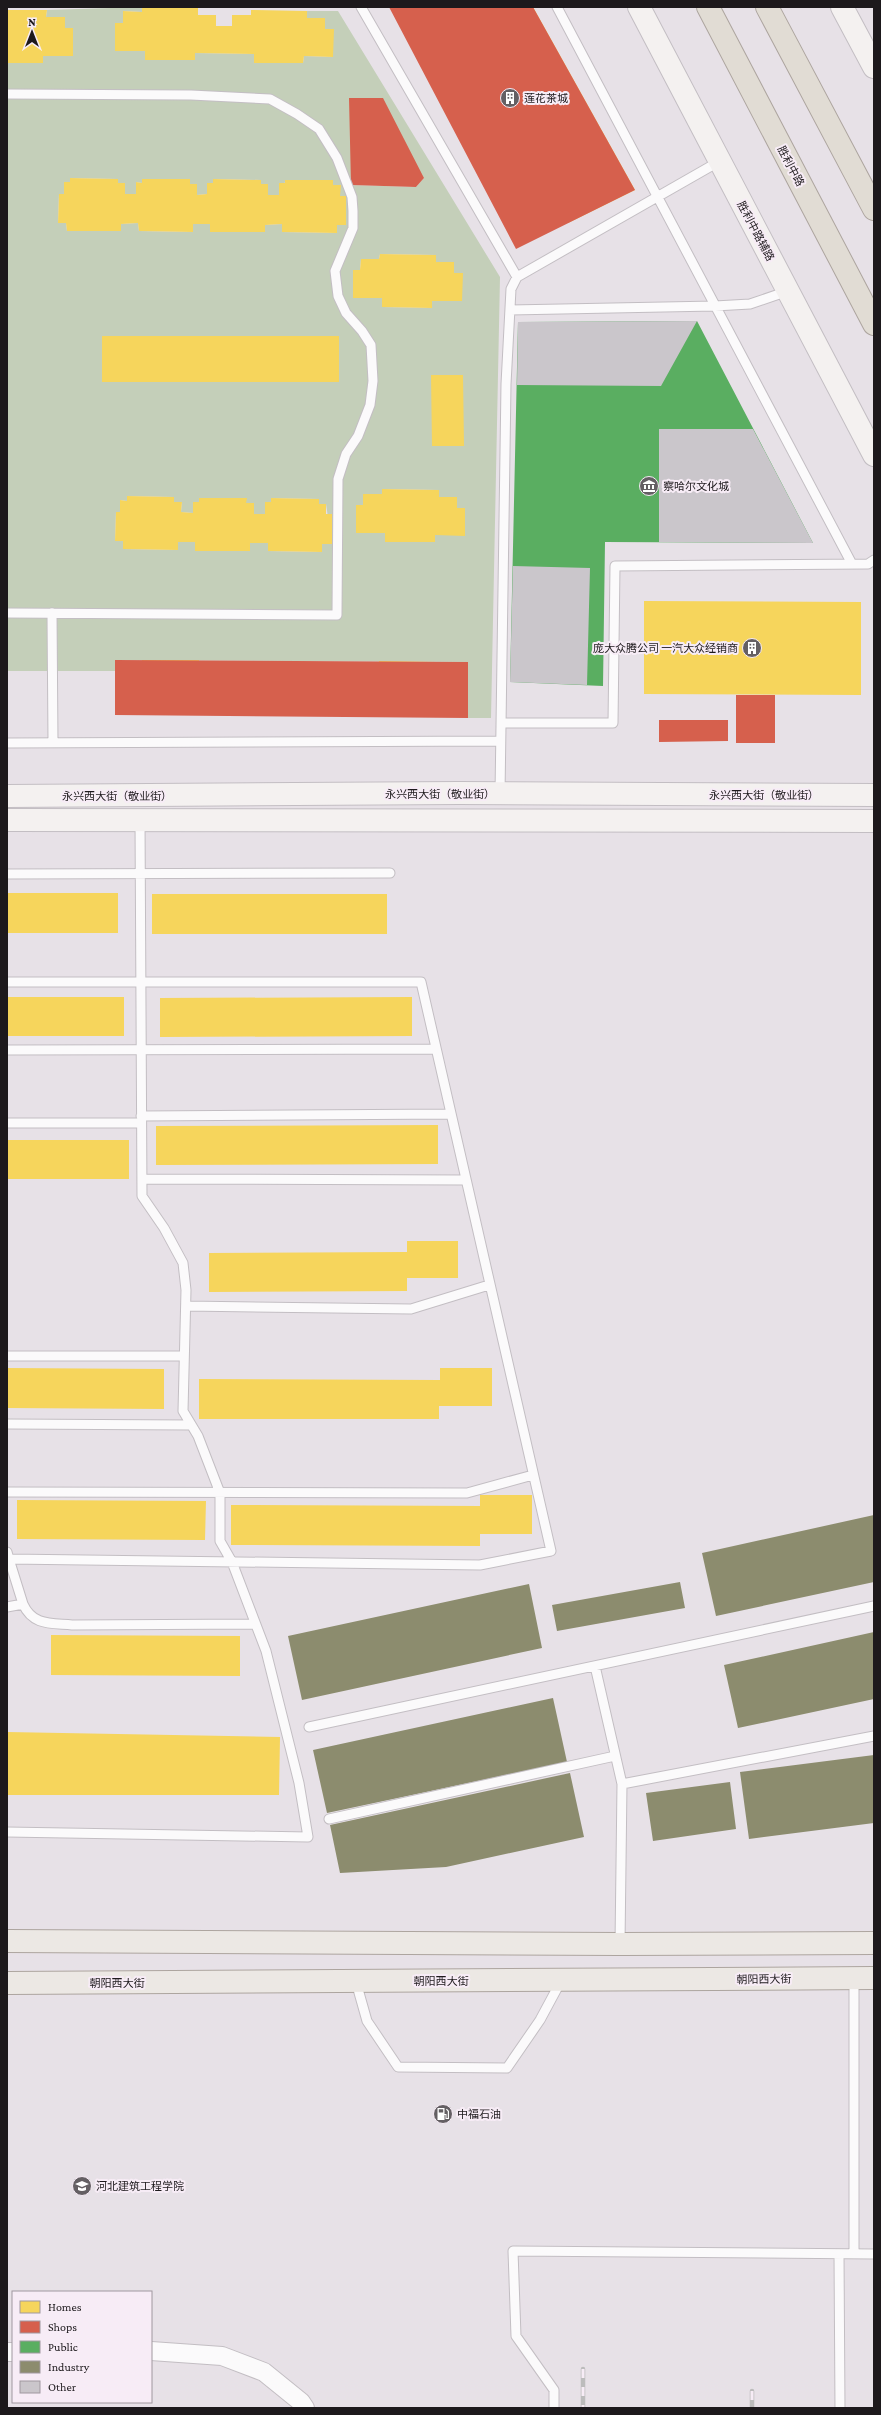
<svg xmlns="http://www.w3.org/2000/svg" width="881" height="2415" font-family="'Crimson Pro','Noto Sans SC',serif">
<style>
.green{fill:#c4cfb9;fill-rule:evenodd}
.homes{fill:#f6d55c}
.shops{fill:#d6604d}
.public{fill:#5aae61}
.industry{fill:#8c8c6e}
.building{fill:#cac6cb}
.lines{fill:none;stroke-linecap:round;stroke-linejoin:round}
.lane-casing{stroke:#c3bec3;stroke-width:11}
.street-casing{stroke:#c3bec3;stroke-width:20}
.secondary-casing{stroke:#c3bec3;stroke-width:24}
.primary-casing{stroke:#ada59f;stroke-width:24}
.highway-casing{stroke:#ada59f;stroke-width:24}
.lane{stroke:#fbfafb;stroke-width:9}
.street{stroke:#fbfafb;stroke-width:18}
.secondary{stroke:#f4f1f0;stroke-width:22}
.primary{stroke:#ece8e4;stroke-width:22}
.highway{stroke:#e1dcd4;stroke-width:22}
.rail-casing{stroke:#bcbcbc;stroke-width:4.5}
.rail{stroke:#f7ecf6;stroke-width:3;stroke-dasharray:9;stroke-linecap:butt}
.labels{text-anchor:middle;stroke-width:4;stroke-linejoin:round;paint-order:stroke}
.poi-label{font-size:11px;fill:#1d191c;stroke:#f7ecf6;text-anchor:start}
.street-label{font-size:11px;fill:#1d191c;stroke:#f7ecf6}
</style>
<rect width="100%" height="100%" fill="#e7e1e7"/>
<path class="green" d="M142,7v5l-19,-1v12h-8v28h30v9h49l1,-7 59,1v9h49l1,-7 29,1v-28h-8v-11h-18v-7h31l162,266 -9,441h-23v-56l-353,-2v11h-108v-608h36v-7h30v-28h-8l-19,-11 1,-7zM70,178l47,1 1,4 7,11h11v-12l6,1v-4h48v5h7v11l10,-1v-11h6l1,-4 47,1v4h7v11h11l7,-15h47v5h7v11h6v29h-9l-1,8 -54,-1v-8l-17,1v7h-55v-8h-17v8l-54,-1 -1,-8 -17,1v7h-54l-1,-8h-8l1,-29h5v-12h6zM424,178l-8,9 -65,-2zM380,254l56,1v7h18v11h8v28h-30v7l-49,-1 -1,-9h-29v-28h7l1,-11h18zM102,336h237v46h-237zM382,489l57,1v7h18v11h8v27h-30v7h-49l-1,-9h-29v-28h7v-11h19zM127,496l47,1v5h8l-1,10 12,1v-11h6v-4h47v5h8v11h11v-12h6v-4l48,1v5h7l6,40h-10v8l-54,-1v-8h-18v8l-55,-9h-17v8l-55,-1v-8h-8l1,-29h4v-12l7,1z"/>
<path class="homes" d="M142,7h56v8h18v11h16v-11h19v-5l56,1v7h18v11h9l-1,28 -29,-1 -1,7h-49v-9l-59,-1v7h-50v-9h-30v-28h8v-12l19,1z
M455,7h78l102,183 -67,33z
M7,10h40l-1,7h19v11h8v28h-30v7h-36z
M70,178l48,1v4h7v11h11v-12l6,1v-4h48v5h7v11l10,-1v-11h6v-4l48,1v4h7v11h11v-12h6v-3h48v5h8l-1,11h6v29h-9v8l-55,-1v-8l-17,1v7h-55v-8h-17v8l-54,-1 -1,-8 -17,1v7h-54l-1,-8h-8l1,-29h5v-12h6z
M380,254l56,1v7h18v11h9l-1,28h-30v7l-50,-1v-9h-29v-28h7l1,-11h18z
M102,336h237v46h-237z
M431,375h32l1,71h-32z
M382,489l57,1v7h18v11h8v28l-30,-1v7h-50v-9h-29v-28h7v-11h19z
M127,496l47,1v5h8l-1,10 12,1v-11h6v-4h48l-1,5h8v11h11v-12h6v-4l48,1v5h7v10h6v30h-10v8l-54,-1v-8h-18v8h-55v-9h-17v8l-55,-1v-8h-8l1,-29h4v-12l7,1z
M644,601l217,1v93l-217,-1z
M142,660h57v8h18l-1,11h9l-1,28 -29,-1v7h-50v-9h-30l1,-28h7v-12l19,1z
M379,661l57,1v6l18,1v10l9,1 -1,27h-30v7h-50v-9h-29v-28h7l1,-12h18z
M7,893h111v40h-111z
M152,894h235v40h-235z
M7,997h117v39h-117z
M412,997v39l-252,1v-39z
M438,1125v39l-282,1v-39z
M7,1140h122v39h-122z
M407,1241h51v37h-51v13l-198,1v-39l198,-1z
M7,1368l157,1v40l-157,-1z
M440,1368h52v38h-53v13h-240v-40l241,1z
M480,1495h52v39h-52v12l-249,-1v-40l249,1z
M17,1500l189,1 -1,39 -188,-1z
M51,1635l189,1v40l-189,-1z
M7,1732l273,5 -1,58h-272z"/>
<path class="shops" d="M389,7h144l102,183 -119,59z
M349,98h34l41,80 -8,9 -65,-2z
M115,660l353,2v56l-353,-3z
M736,695h39v48h-39z
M659,720h69v21l-69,1z"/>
<path class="public" d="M697,321l116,222 -208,-1 -2,144 -93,-4 8,-360z"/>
<path class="industry" d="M874,1515v67l-158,34 -14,-63z
M680,1582l5,26 -128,23 -5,-26z
M529,1584l13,64 -240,52 -14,-64z
M874,1632v67l-136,29 -14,-63z
M553,1698l14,64 -240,51 -14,-63z
M874,1755v68l-125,16 -9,-67z
M570,1773l14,64 -138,30 -106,6 -10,-48z
M730,1782l6,47 -83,12 -7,-48z"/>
<path class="building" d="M697,321l-36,65 -144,-1 1,-63z
M659,429h94l60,114 -154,-1z
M513,566l77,2 -3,117 -77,-3z"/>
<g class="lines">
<g class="lane-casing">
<path id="lane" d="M361,7l156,270 203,-116
M557,7l295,557
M7,94l184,1 79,4 27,15 22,15 18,29 15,39 1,14v17l-18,43 3,25 8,17 16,18 9,14 2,36 -3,24 -12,31 -12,18 -8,25 -1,136 -330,-2
M510,310l205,-4 35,-2 38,-13
M52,613l1,129
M501,723h112l2,-157 253,-2 6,-4
M7,743l493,-2
M500,794l6,-410 5,-95 6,-12
M7,874l383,-1
M7,982h414l130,569 -71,14 -471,-6 -2,-7
M7,1050l429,-1
M141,1116l310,-2
M7,1123h134
M142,1179l323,1
M186,1306l225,3 78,-24
M7,1356h177
M7,1424l184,1
M7,1492l460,1 66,-18
M23,1604c10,22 28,19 49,21l183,-1
M7,1607l16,-3 -14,-45
M595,1666l27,118 -2,160
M309,1727l565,-121
M622,1784l252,-48
M329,1819l286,-63
M7,1832l301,5 -9,-54 -33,-132 -34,-89 -12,-21v-48l-22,-57 -15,-25 3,-121 -3,-27 -19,-35 -22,-32 -2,-376
M356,1982l11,39 31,46 109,1 33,-48 21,-39
M839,2254l1,154
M854,2254v-276
M554,2408v-18l-38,-54 -3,-85 361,3"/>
</g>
<g class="street-casing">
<path id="street" d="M151,2351l71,5 42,16 37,30 4,6
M7,2352h6"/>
</g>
<g class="secondary-casing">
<path id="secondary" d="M639,7l235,448
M842,7l32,60
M7,796l452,-3 415,2
M7,820l867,1"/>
</g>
<g class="primary-casing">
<path id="primary" d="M7,1941l613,3 254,-1
M7,1983l867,-5"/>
</g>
<g class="highway-casing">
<path id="highway" d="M708,7l166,317
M767,7l107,202"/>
</g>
<use href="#lane" class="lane"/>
<use href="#street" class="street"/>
<use href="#secondary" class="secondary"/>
<use href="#primary" class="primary"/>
<use href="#highway" class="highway"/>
<g class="rail-casing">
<path id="rail" d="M583,2369v39
M752,2391v17"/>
</g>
<use href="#rail" class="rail"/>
</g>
<defs>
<g id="building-disc" transform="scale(1)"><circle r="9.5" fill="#645f63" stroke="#f7ecf6"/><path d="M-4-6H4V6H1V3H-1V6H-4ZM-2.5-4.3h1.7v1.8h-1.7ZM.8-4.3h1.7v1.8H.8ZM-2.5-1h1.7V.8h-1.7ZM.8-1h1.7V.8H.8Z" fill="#fff"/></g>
<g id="museum-disc" transform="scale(1)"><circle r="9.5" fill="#645f63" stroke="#f7ecf6"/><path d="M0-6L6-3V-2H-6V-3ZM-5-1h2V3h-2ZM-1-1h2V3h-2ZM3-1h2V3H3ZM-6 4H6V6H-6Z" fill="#fff"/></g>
<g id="fuel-disc" transform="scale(1)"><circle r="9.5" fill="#645f63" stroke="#f7ecf6"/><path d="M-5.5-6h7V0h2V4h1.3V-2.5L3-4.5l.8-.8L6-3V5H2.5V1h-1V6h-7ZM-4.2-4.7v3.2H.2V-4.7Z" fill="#fff"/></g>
<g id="university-disc" transform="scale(1)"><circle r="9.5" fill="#645f63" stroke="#f7ecf6"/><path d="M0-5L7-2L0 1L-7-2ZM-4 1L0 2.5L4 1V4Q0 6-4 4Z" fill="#fff"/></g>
</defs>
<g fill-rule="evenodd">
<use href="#building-disc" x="510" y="98"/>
<use href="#museum-disc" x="649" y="486"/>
<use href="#building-disc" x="752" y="648"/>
<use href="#fuel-disc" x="443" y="2114"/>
<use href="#university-disc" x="82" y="2186"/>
</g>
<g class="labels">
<g class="poi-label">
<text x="524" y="102">莲花茶城</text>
<text x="663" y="490">察哈尔文化城</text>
<text x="738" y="652" text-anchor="end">庞大众腾公司 一汽大众经销商</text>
<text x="457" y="2118">中福石油</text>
<text x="96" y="2190">河北建筑工程学院</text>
</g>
<g class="street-label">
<text transform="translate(791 166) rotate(62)" y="4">胜利中路</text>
<text transform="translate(756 231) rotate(62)" y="4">胜利中路辅路</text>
<text x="440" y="798">永兴西大街（敬业街）</text>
<text x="764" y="799">永兴西大街（敬业街）</text>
<text x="117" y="800">永兴西大街（敬业街）</text>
<text transform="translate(764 1979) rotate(-1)" y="4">朝阳西大街</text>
<text x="441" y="1985">朝阳西大街</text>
<text x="117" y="1987">朝阳西大街</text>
</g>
</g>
<rect width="881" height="2415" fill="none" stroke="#1d191c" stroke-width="16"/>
<rect x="12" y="2291" width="140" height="112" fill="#f7ecf6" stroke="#a0989f"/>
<rect x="20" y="2301" width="20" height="12" fill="#f6d55c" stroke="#a0989f"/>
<text x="48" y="2311" font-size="12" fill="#1d191c">Homes</text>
<rect x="20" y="2321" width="20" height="12" fill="#d6604d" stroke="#a0989f"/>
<text x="48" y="2331" font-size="12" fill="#1d191c">Shops</text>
<rect x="20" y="2341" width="20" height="12" fill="#5aae61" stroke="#a0989f"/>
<text x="48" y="2351" font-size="12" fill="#1d191c">Public</text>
<rect x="20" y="2361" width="20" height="12" fill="#8c8c6e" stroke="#a0989f"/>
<text x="48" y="2371" font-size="12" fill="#1d191c">Industry</text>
<rect x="20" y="2381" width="20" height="12" fill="#cac6cb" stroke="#a0989f"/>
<text x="48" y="2391" font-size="12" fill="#1d191c">Other</text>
<g transform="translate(32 32)" stroke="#f7ecf6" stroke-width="3" paint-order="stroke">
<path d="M0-3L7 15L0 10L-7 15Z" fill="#1d191c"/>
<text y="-6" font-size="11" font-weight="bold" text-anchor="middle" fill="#1d191c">N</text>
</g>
</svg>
